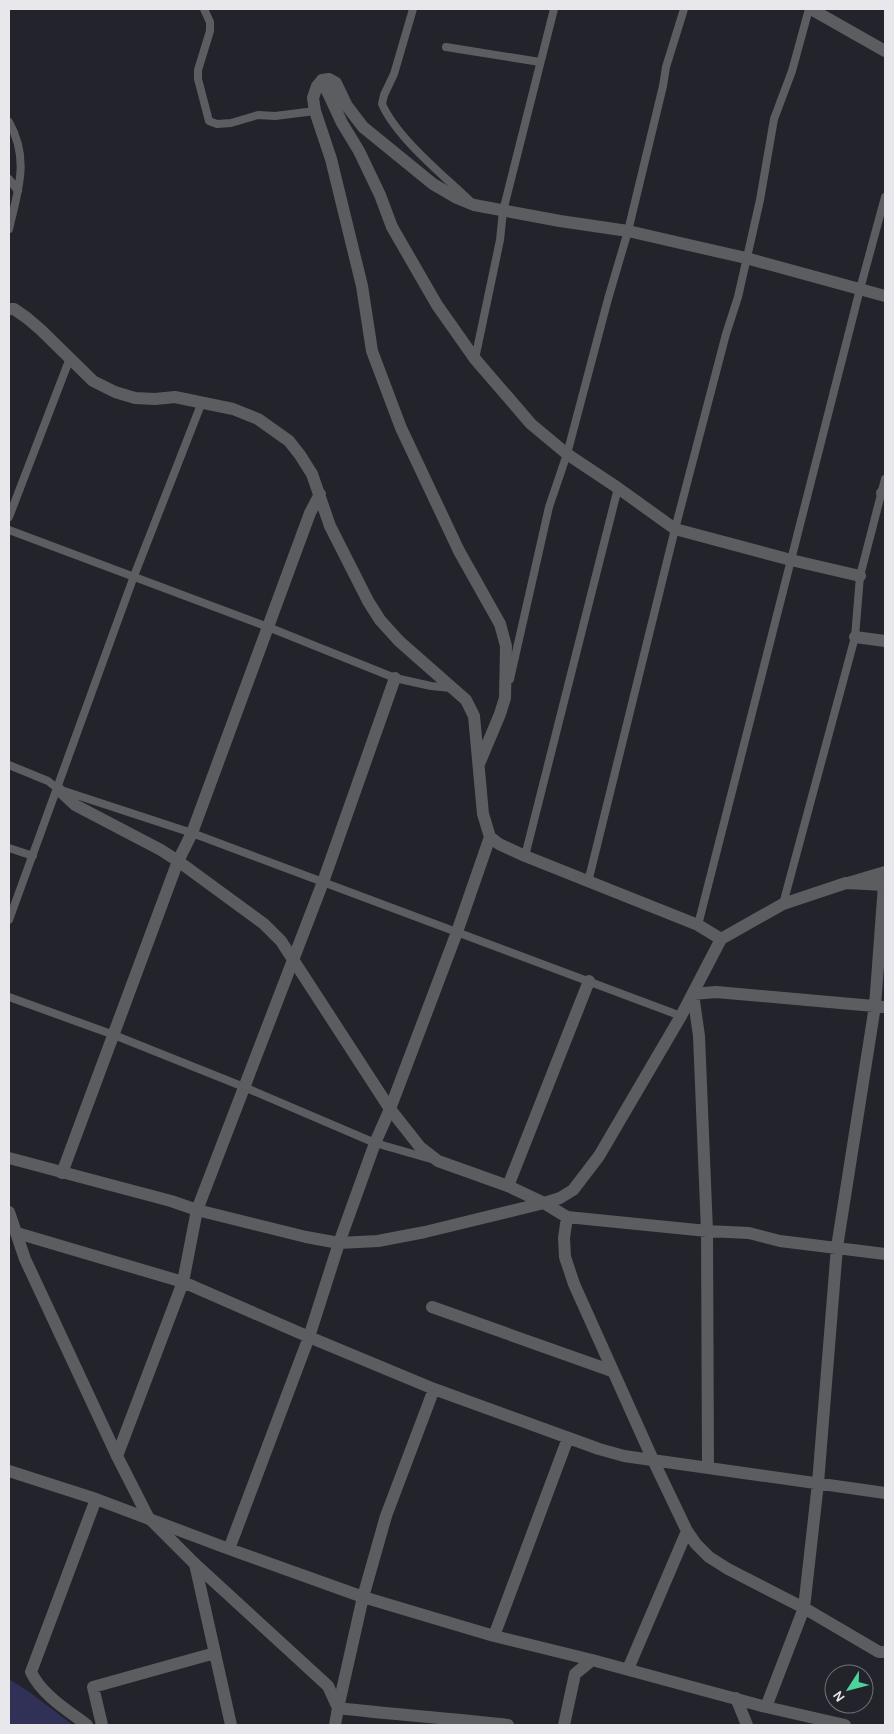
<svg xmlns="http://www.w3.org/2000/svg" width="894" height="1734" font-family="Karla,sans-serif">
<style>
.green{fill:#313056}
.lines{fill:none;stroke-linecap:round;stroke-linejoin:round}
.service{stroke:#5c5d60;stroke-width:8}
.minor{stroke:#5c5d60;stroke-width:12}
.tertiary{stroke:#5c5d60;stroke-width:12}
</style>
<rect width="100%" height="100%" fill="#23232b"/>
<path class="green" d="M9,1679l19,12 45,34h-64z"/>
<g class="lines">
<path class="service" d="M204,9l6,13v9l-12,39v9l11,42 8,3 14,-1 27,-8 17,1 40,-5
M413,9l-19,65 -10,21 -2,9c15,34 60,70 87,96
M446,47l94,15
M9,122c21,38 9,68 0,107
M9,179l9,12
M475,359l25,-119 3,-29 51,-202
M9,517l61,-159
M9,530l259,97 127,51 36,8 20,2
M510,679l39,-172 18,-53 41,-155 20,-68 35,-145 3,-19 18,-58
M9,765l39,16 10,8 134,44 489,183
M9,848l24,8
M525,856l93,-368
M588,882l87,-353 51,-195 12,-37 22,-97 14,-81 18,-48 17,-62
M783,904l72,-267 5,-61 25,-97
M9,920l125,-344 68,-174
M698,925l162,-636 25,-92
M9,997l105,38 130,52 131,56 56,16"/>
<path class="minor" d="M811,9l74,42
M322,80l20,43 17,28 21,44 12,32 45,78 38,54 56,65 36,30 51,34 57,41 116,31 69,16
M9,309h5l13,9 14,12 52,51 22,11 20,6 20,1 20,-2 58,12 25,10 31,22 11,14 12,19 18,52 38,75 12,19 19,21 67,59 8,16 9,98 7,23 9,7 26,12 173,69 23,14
M882,493h3
M855,637l30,4
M479,764l21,-50 5,-16 1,-52 -6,-22 -41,-73 -58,-123 -29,-77 -10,-65 -31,-127 -16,-48 -2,-13 4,-12 5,-6 7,-1 7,4 11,23 16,21 70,57 24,14 17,7 86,16 68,10 118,27 139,38
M848,883l37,-11
M62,1173l116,-312 14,-28 118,-320 10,-19
M508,1186l81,-205
M544,1203l23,14 140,14 42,2 31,8 105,13
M567,1217l-3,21 1,19 9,27 79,176 34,71 9,13 13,13 19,12 76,39 75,44h6
M17,1233l166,49 126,55 125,52 165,60 25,7 261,37
M432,1307l180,64
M434,1389l-48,127 -23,81 -25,111c57,7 113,10 170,17
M117,1456l66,-174 14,-72 126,-328 72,-204
M708,1468l-1,-237 -8,-195 -6,-42 23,-2 169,15
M9,1471l87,28 133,50 134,48 131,39 98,24 174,47 79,18
M229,1549l80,-212 30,-94 36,-100 15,-34 67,-177 33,-95
M195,1564l36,161
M494,1636l74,-198
M628,1669l59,-138
M736,1698l11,27
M766,1707l38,-99 14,-125 19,-236 38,-241 9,-121
M87,1725c-20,-15 -45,-30 -56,-53l65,-173
M102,1725l-9,-38 122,-34
M564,1725l11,-51 17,-14"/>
<path class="tertiary" d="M58,789l17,16 86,45 17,11 86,63 17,17 109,168 30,38 18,14 70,25 36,17
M9,1158l162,43 26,9 109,27 33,6 39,-2 47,-9 119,-29 16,-5 13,-8 26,-34 82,-140 40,-77 62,-35 63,-21 39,2
M9,1212l16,47 92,197 31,61 47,47 133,122 10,22 -3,17"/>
</g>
<rect width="894" height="1734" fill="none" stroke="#e7e7ec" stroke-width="20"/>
<g transform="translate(849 1689) rotate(234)"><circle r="24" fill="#23232b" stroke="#717178"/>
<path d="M0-4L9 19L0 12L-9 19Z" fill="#4bd49b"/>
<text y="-8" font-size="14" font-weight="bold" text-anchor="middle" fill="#e7e7ec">N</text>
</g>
</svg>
